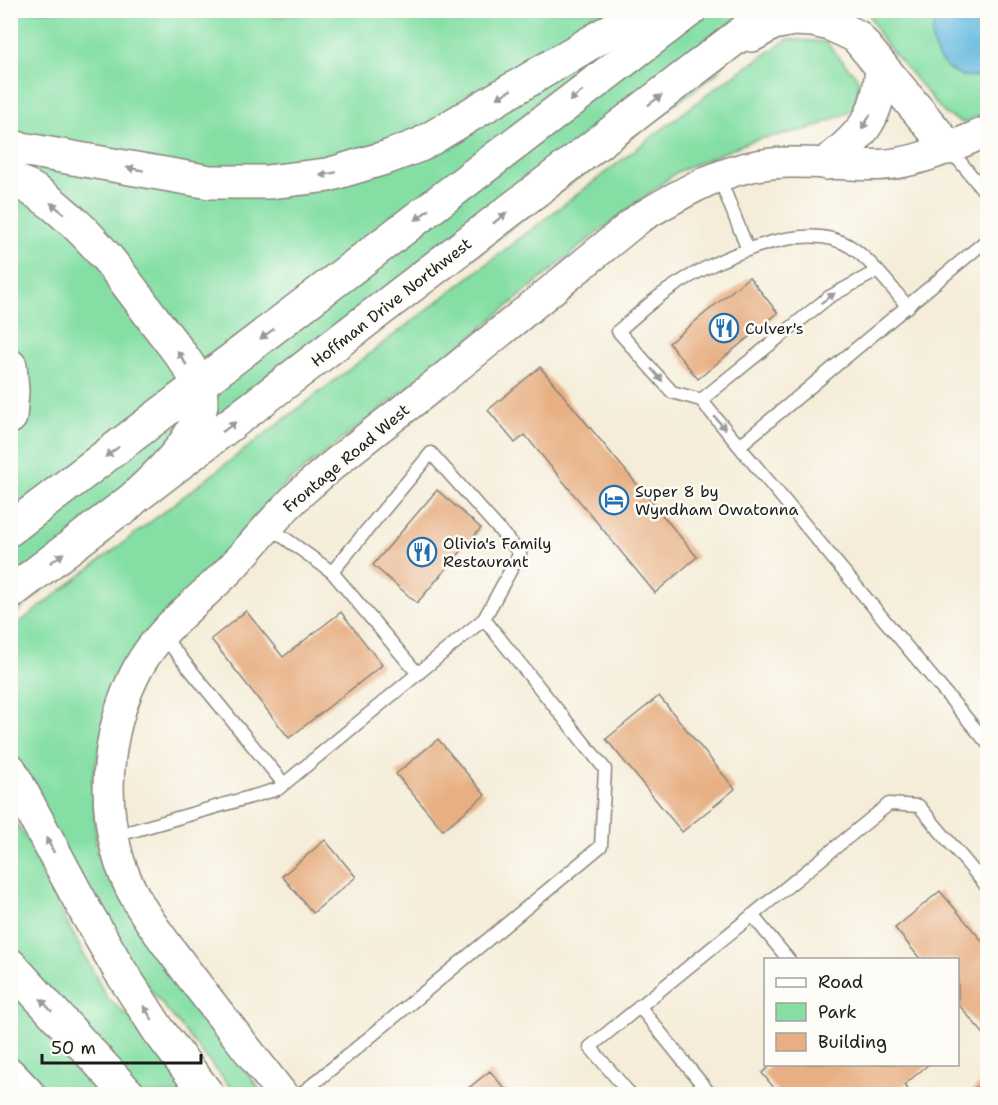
<svg xmlns="http://www.w3.org/2000/svg" width="998" height="1105" font-family="'Shantell Sans',sans-serif">
<style>
.green{fill:#85dfa5;stroke:#507e60;stroke-width:1.5}
.water{fill:#62b8de;stroke:#3f6a7d;stroke-width:1.5}
.building{fill:#e7af82}
.lines{fill:none;stroke-linecap:round;stroke-linejoin:round}
.service-casing{stroke:#88847a;stroke-width:15}
.tertiary-casing{stroke:#88847a;stroke-width:33}
.secondary-casing{stroke:#88847a;stroke-width:36}
.motorway-casing{stroke:#88847a;stroke-width:36}
.service{stroke:#fff;stroke-width:12}
.tertiary{stroke:#fff;stroke-width:30}
.secondary{stroke:#fff;stroke-width:33}
.motorway{stroke:#fff;stroke-width:33}
.oneway{fill:#999}
.labels{text-anchor:middle;stroke-width:5;stroke-linejoin:round;paint-order:stroke}
.street-label{font-size:16px;fill:#1c1c1c;stroke:#fdfcf7}
.poi-label{font-size:16px;fill:#1c1c1c;stroke:#fdfcf7;text-anchor:start}
</style>
<rect width="100%" height="100%" fill="#fdfcf7"/>
<filter id="ink" filterUnits="userSpaceOnUse"><feTurbulence type="fractalNoise" baseFrequency=".0167" numOctaves="2"/><feDisplacementMap in="SourceGraphic" scale="12" xChannelSelector="R" yChannelSelector="G"/><feConvolveMatrix kernelMatrix="1 2 1 2 8 2 1 2 1" color-interpolation-filters="sRGB"/></filter>
<filter id="wash" filterUnits="userSpaceOnUse"><feTurbulence type="fractalNoise" baseFrequency=".008" numOctaves="4" result="noise"/><feDisplacementMap in="SourceGraphic" scale="24" xChannelSelector="R" yChannelSelector="G"/><feGaussianBlur stdDeviation="1.35" result="paint"/><feColorMatrix in="noise" values="0 0 0 0 0 0 0 0 0 0 0 0 0 0 0 0 0 1.4 0 .05"/><feComposite in="paint" operator="in"/></filter>
<g filter="url(#wash)">
<rect width="100%" height="100%" fill="#f5edd9"/>
<path class="green" d="M249,10l28,7 39,-7 431,1 -28,60 -640,485 -68,62v-607z
M867,10l120,1v101l-24,11 -18,-9 -64,-76z
M788,39l38,3 33,38 -5,30 -41,18 -62,13 -74,31 -94,72 -129,107 -171,135 -160,180 -31,112 5,75 51,82 115,159h-27l-114,-139 -111,-166v-160l706,-542z
M10,814l20,30 26,58 51,96 111,96h-207z"/>
<path class="water" d="M946,11h41v62c-34,16 -66,-23 -51,-53 2,-3 7,-7 10,-9z"/>
<g id="blocks">
<path class="building" d="M749,277l29,36 -80,66 -29,-36z
M540,367l157,190 -42,36 -130,-158 -10,8 -27,-33z
M437,490l44,38 -64,75 -44,-38z
M246,611l37,46 58,-45 41,53 -93,73 -78,-99z
M659,696l76,93 -53,43 -76,-93z
M438,739l47,56 -42,35 -47,-56z
M325,840l31,37 -43,36 -31,-37z
M940,891l48,57v91l-30,-35v-44h-37l-26,-32z
M773,1064h156l-25,21 8,9h-133l-17,-21z
M490,1071l19,23h-48z
M988,1078v16h-20z"/>
</g>
</g>
<g filter="url(#ink)">
<use href="#blocks" fill-opacity="0" stroke="#88847a" stroke-width="1.5"/>
<g class="lines">
<g class="service-casing">
<path id="service" d="M949,148l39,48
M719,177l29,73
M988,239l-249,207 249,298
M877,271l-48,26 -128,103 -29,-8 -54,-61c17,-14 32,-29 50,-41 41,-28 136,-74 183,-43 20,13 42,42 57,60
M701,400l38,46
M268,526l64,46 86,102
M332,572l99,-119 89,100 -36,66
M162,635l122,149
M115,836l163,-47 206,-170 121,150 -4,77 -300,248
M752,915l37,45
M639,1006l71,88
M630,1094l-40,-47 299,-243 30,2 69,82"/>
</g>
<g class="tertiary-casing">
<path id="tertiary" d="M282,1094c-33,-43 -67,-85 -100,-129 -26,-35 -56,-72 -66,-116 -15,-61 -7,-126 22,-181 22,-41 64,-69 95,-102 24,-26 46,-54 72,-77 42,-38 88,-71 132,-106 69,-55 136,-111 204,-166 33,-19 67,-40 104,-49 43,-11 89,-2 133,-3 39,-1 75,-19 110,-34"/>
</g>
<g class="secondary-casing">
<path id="secondary" d="M752,35l21,-12 20,-4 19,1 18,4 26,12 93,112
M827,163c37,-30 51,-45 55,-95
M10,529l680,-519
M10,593l762,-583"/>
</g>
<g class="motorway-casing">
<path id="motorway" d="M10,147l200,35h58l60,-7 60,-18 32,-12 225,-135
M10,178c21,9 41,23 57,38 37,32 65,75 94,113 10,13 34,42 38,57 2,5 2,13 2,18 -4,41 -51,77 -78,105
M10,366l2,25 -2,26
M10,770l76,142 33,57 40,62 48,63
M10,965l118,129
M10,1075l18,19"/>
</g>
<use href="#service" class="service"/>
<use href="#tertiary" class="tertiary"/>
<use href="#secondary" class="secondary"/>
<use href="#motorway" class="motorway"/>
</g>
<defs><path id="oneway-solid" d="M-6-.8H1V-3.2L6.5 0L1 3.2V.8H-6Z" transform="scale(1.5)"/></defs>
<g class="oneway">
<use href="#oneway-solid" transform="translate(504 94) rotate(149)"/>
<use href="#oneway-solid" transform="translate(576 96) rotate(142)"/>
<use href="#oneway-solid" transform="translate(655 100) rotate(-37)"/>
<use href="#oneway-solid" transform="translate(866 122) rotate(121)"/>
<use href="#oneway-solid" transform="translate(135 169) rotate(-170)"/>
<use href="#oneway-solid" transform="translate(328 174) rotate(168)"/>
<use href="#oneway-solid" transform="translate(57 208) rotate(-142)"/>
<use href="#oneway-solid" transform="translate(422 215) rotate(142)"/>
<use href="#oneway-solid" transform="translate(500 218) rotate(-38)"/>
<use href="#oneway-solid" transform="translate(828 298) rotate(-35)"/>
<use href="#oneway-solid" transform="translate(267 334) rotate(143)"/>
<use href="#oneway-solid" transform="translate(182 358) rotate(-123)"/>
<use href="#oneway-solid" transform="translate(657 375) rotate(49)"/>
<use href="#oneway-solid" transform="translate(720 423) rotate(50)"/>
<use href="#oneway-solid" transform="translate(229 427) rotate(-37)"/>
<use href="#oneway-solid" transform="translate(112 452) rotate(143)"/>
<use href="#oneway-solid" transform="translate(57 558) rotate(-37)"/>
<use href="#oneway-solid" transform="translate(50 845) rotate(-118)"/>
<use href="#oneway-solid" transform="translate(46 1005) rotate(-132)"/>
<use href="#oneway-solid" transform="translate(148 1013) rotate(-123)"/>
</g>
</g>
<defs>
<g id="restaurant-ring" transform="scale(1.5)"><circle r="9.5" fill="#fdfcf7" stroke="#1f6fb2" stroke-width="1.5"/><path d="M-5-6h1v4h1v-4h1v4h1v-4h1v5L-1.5 .5V6h-2V.5L-5-1ZM5-6V6H3V1.5H1.5Q1.5-4 5-6Z" fill="#1f6fb2"/></g>
<g id="hotel-ring" transform="scale(1.5)"><circle r="9.5" fill="#fdfcf7" stroke="#1f6fb2" stroke-width="1.5"/><path d="M-6-4.5h1.5V1H6V5H4.5V3h-9V5H-6ZM-4 0a1.8 1.8 0 1 1 3.6 0ZM.5 0V-2.5h3Q6-2.5 6 0Z" fill="#1f6fb2"/></g>
</defs>
<g fill-rule="evenodd">
<use href="#restaurant-ring" x="724" y="328"/>
<use href="#hotel-ring" x="614" y="500"/>
<use href="#restaurant-ring" x="422" y="552"/>
</g>
<g class="labels">
<g class="street-label">
<text transform="translate(391 302) rotate(-38)" y="6">Hoffman Drive Northwest</text>
<text transform="translate(346 458) rotate(-40)" y="6">Frontage Road West</text>
</g>
<g class="poi-label">
<text x="745" y="334">Culver's</text>
<text x="635" y="497">Super 8 by<tspan x="635" dy="18">Wyndham Owatonna</tspan></text>
<text x="443" y="549">Olivia's Family<tspan x="443" dy="18">Restaurant</tspan></text>
</g>
</g>
<rect width="998" height="1105" fill="none" stroke="#fdfcf7" stroke-width="36"/>
<rect x="764" y="958" width="195" height="108" fill="#fdfcf7" stroke="#a3a29f" stroke-width="1.5"/>
<rect x="776" y="978" width="30" height="9" fill="#ffffff" stroke="#a3a29f" stroke-width="1.5"/>
<text x="818" y="988" font-size="18" fill="#1c1c1c">Road</text>
<rect x="776" y="1003" width="30" height="18" fill="#85dfa5" stroke="#a3a29f" stroke-width="1.5"/>
<text x="818" y="1018" font-size="18" fill="#1c1c1c">Park</text>
<rect x="776" y="1033" width="30" height="18" fill="#e7af82" stroke="#a3a29f" stroke-width="1.5"/>
<text x="818" y="1048" font-size="18" fill="#1c1c1c">Building</text>
<path d="M42 1054v9h159v-9" fill="none" stroke="#1c1c1c" stroke-width="3"/>
<text x="51" y="1054" font-size="18" fill="#1c1c1c" stroke="#fdfcf7" stroke-width="4.5" paint-order="stroke">50 m</text>
</svg>
